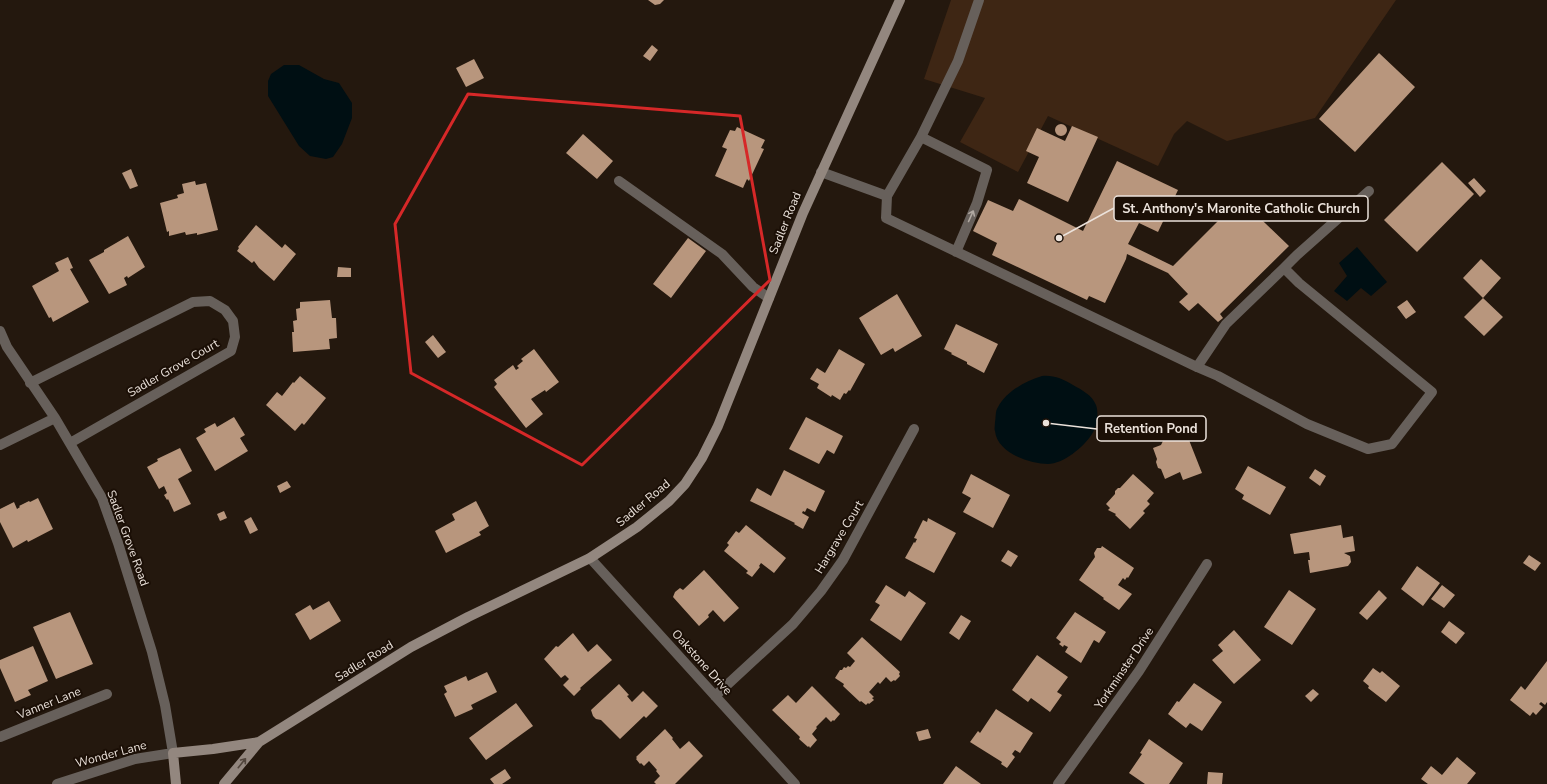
<svg xmlns="http://www.w3.org/2000/svg" width="1547" height="784" font-family="'Nunito Sans',sans-serif">
<style>
.green{fill:#3e2614}
.water{fill:#000f13}
.building{fill:#b8967d}
.lines{fill:none;stroke-linecap:round;stroke-linejoin:round}
.lane{stroke:#67605b;stroke-width:10}
.street{stroke:#67605b;stroke-width:10}
.secondary{stroke:#93877f;stroke-width:10}
.oneway{stroke:#b0a8a1}
.oneway2{stroke:#51453c}
.marked{fill:none;stroke:#d62828;stroke-width:3;stroke-linejoin:round}
.labels{text-anchor:middle;stroke-width:4;stroke-linejoin:round;paint-order:stroke}
.street-label{font-size:12px;fill:#ebe2db;stroke:#1b0f06}
.leader{fill:none;stroke:#ebe2db;stroke-width:1.5}
.callout-dot{fill:#ebe2db;stroke:#1b0f06;stroke-width:1.5}
.callout{fill:#1b0f06;stroke:#ebe2db;stroke-width:1.5}
.callout-label{font-size:13px;text-anchor:middle;font-weight:bold;fill:#ebe2db}
</style>
<rect width="100%" height="100%" fill="#24180e"/>
<path class="green" d="M951,0h445l-81,118 -88,23 -40,-20 -13,13 -16,32 -110,-50 -30,56 -58,-30 25,-44 -61,-19z"/>
<path class="water" d="M284,65h15l25,14 15,4 13,20v15l-10,26 -9,13 -7,2 -16,-3 -11,-10 -31,-50v-15l3,-7z
M1357,247l30,35 -16,14 -10,-8 -14,13 -13,-10 13,-15 -8,-13z
M1042,376c12,-1 21,3 31,9 9,5 19,10 23,20 3,8 1,22 -4,29 -8,13 -29,30 -44,30 -18,0 -51,-11 -53,-33 -1,-2 0,-6 0,-9 1,-4 0,-11 3,-15 8,-15 27,-26 44,-31z"/>
<path class="building" d="M648,0h16l-4,4 -5,1z
M652,45l6,5 -8,11 -7,-5z
M1379,53l36,34 -60,65 -36,-33z
M474,59l10,19 -18,9 -10,-19z
M1055 130a6 6 0 1 1 12 0a6 6 0 1 1-12 0Z
M1072,126l26,11 -30,65 -41,-19 12,-26 -13,-6 11,-23 28,13z
M737,127l28,13 -4,8 3,1 -15,32 -2,-2 -4,9 -28,-12 12,-27 -5,-2 8,-17 5,1z
M583,134l30,27 -16,18 -31,-26z
M1117,161l61,29 -20,42 -19,-9 -11,21 45,22 67,-67 49,47 -69,68 3,4 -5,4 -20,-19 -9,8 -10,-9 9,-8 -20,-21 -41,-19 -1,5 -21,44 -16,-7 -2,4 -95,-45 5,-12 -24,-12 15,-31 25,11 6,-12 64,32z
M1442,162l32,32 -57,58 -33,-32z
M131,169l7,17 -8,3 -8,-16z
M1474,178l12,13 -6,6 -12,-14z
M195,181l1,4 10,-2 12,47 -21,5v-2l-11,2 -1,-3 -16,4v-5l-2,1 -7,-29 18,-5 -1,-3 7,-2 -2,-9z
M256,225l26,23 3,-4 11,10 -22,27 -15,-13 -5,-7 -2,2 -15,-12 2,-3 -1,-1z
M128,236l17,31 -17,11 -1,-2 -3,2 3,7 -18,9 -20,-34 15,-8v-2z
M688,238l18,13 -35,47 -18,-14z
M68,257l5,11 -3,1 19,33 -36,20 -2,-5 -2,1 -17,-32 27,-15 -4,-8z
M1481,259l20,19 -18,20 -20,-20z
M338,267l13,1v9h-14z
M897,294l25,42 -27,16 -2,-4 -12,7 -22,-37z
M1483,298l20,19 -19,19 -20,-19z
M330,300l2,18h4l1,20 -8,1 1,10 -37,3 -1,-20h2l-1,-11 4,-1 -1,-11 4,-1v-6z
M1407,300l9,12 -10,7 -9,-12z
M956,324l42,20 -14,29 -17,-9v-2l-16,-8 1,-1 -8,-4z
M433,335l13,17 -8,6 -13,-16z
M534,349l25,33 -13,10 -1,-2 -14,9 12,15 -17,14 -32,-41 3,-3 -3,-4 19,-15 3,5 3,-2 -2,-2 6,-5 -2,-2z
M839,349l26,15 -15,27 -1,-1 -3,4 -2,-1 -4,7 -8,-5 -1,2 -14,-9 2,-4 -9,-5 7,-11 8,5z
M300,376l26,22 -22,27 -2,-2 -7,8 -29,-26 11,-13 5,4 11,-14 1,1z
M234,417l11,18 -5,3 8,13 -33,20 -19,-33 10,-6 -2,-3 11,-6 2,4z
M806,417l37,19 -9,18 -7,-4 -8,14 -30,-15z
M1187,435l15,38 -19,7 -3,-8 -15,7 -4,-10 -3,-1 -2,-6 1,-3 -4,-11 8,-3 2,-4 4,-2 4,1z
M180,448l12,23 -14,8 13,25 -17,8 -6,-13 -1,1 -3,-5 3,-2 -3,-7 -5,3 -12,-22 11,-6 -1,-2z
M1248,466l38,21 -16,28 -28,-16 2,-4 -9,-6z
M1315,469l11,7 -6,10 -11,-8z
M784,470l41,21 -10,21 -8,-4 -2,4 -2,-1 -1,2 7,4 -6,12 -9,-5 1,-1 -45,-22 7,-13 14,8z
M971,474l39,21 -17,33 -30,-16 8,-14 -9,-5z
M1133,474l21,19 -7,8 3,3 -7,7 2,2 -15,16 -15,-14 1,-1 -8,-4 2,-2 -4,-4 9,-10v-3l3,-3h2z
M287,481l4,6 -11,6 -3,-7z
M38,498l15,31 -25,13 -1,-2 -14,8 -13,-26v-13l14,-7 3,7 3,-2 -1,-1 10,-5 1,1z
M476,501l13,25 -10,6 2,3 -35,18 -11,-22 20,-11 -3,-6z
M224,511l3,7 -7,3 -3,-7z
M251,517l7,13 -8,4 -6,-13z
M928,518l28,15 -22,40 -29,-15 9,-16 1,1 2,-4 -3,-1 9,-18 4,2z
M746,525l40,33 -12,15 -13,-10 -2,3 1,1 -8,10 -6,-4 2,-2 -24,-20 5,-6 -2,-2 9,-12 3,2z
M1341,525l2,13 10,-2 2,15 -11,2 6,3 1,6 -3,4 -38,7 -2,-13h2l-1,-8 -15,2 -4,-20z
M1102,546l32,22 -6,10 -1,-1 -2,3 -2,-2 -5,7 14,9 -13,16 -16,-11 1,-1 -25,-18 16,-23 -1,-4 3,-5h4z
M1008,550l10,6 -7,11 -10,-6z
M1529,555l12,8 -6,8 -12,-8z
M1417,566l23,17 -17,23 -22,-17z
M704,570l35,38 -15,14 -11,-12 -5,5 1,2 -10,9 -26,-29 2,-5 5,-4 3,2z
M886,585l19,12 4,-6 17,12 -25,38 -31,-21 10,-15 -5,-3z
M1442,585l13,10 -11,13 -13,-9z
M1289,590l27,19 -24,36 -28,-18z
M1379,590l8,8 -20,22 -8,-7z
M329,601l12,20 -31,19 -15,-26 15,-9 3,5z
M70,612l23,52 -37,15 -23,-52z
M1075,612l31,20 -7,11 -5,-3 -13,23 -16,-11 3,-5 -4,-2 -1,2 -4,-3 2,-2 -5,-4z
M961,615l10,6 -12,19 -10,-7z
M1449,621l16,12 -9,11 -15,-12z
M1234,630l27,30 -27,24 -22,-24 11,-9 -5,-6z
M573,633l15,19 9,-8 15,16 -32,28 1,1 -7,7 -11,-11 6,-6 -4,-4 -4,3 -17,-19 12,-13 2,1z
M862,637l38,35 -1,2 1,2 -5,5 -1,-1 -3,2 -5,-5 -6,7 -2,-2 -9,10 5,5 -2,1 2,2 -5,4 -1,-1 -2,2 -5,-4 -1,1 -17,-16 1,-2 -9,-6 5,-8h2l2,-3 2,1 2,-2 2,1 5,-6 -8,-8z
M33,646l15,35 -20,9 3,5 -16,7 -15,-34v-8z
M1037,655l31,22 -11,15 5,3 -12,17 -19,-14 -3,4 -16,-12z
M1547,661v41l-2,3 -4,-3 -2,2 4,3 -7,8 -3,-3 -3,4 -20,-16 11,-14 4,4z
M1373,668l7,5 2,-2 18,15 -14,16 -18,-14 1,-2 -6,-5z
M487,672l10,20 -26,13 2,4 -18,8 -11,-23 3,-2 -3,-6 22,-10 2,5z
M1194,683l28,19 -20,29 -12,-8 -4,5 -18,-14 9,-13 2,1z
M619,684l10,11 -2,1 5,6 11,-11 15,15 -12,12 -2,-2 -24,23 -19,-19 -5,-1 -3,-3 -2,-6z
M812,686l28,28 -6,7 -1,-1 -2,2 -5,-5 -10,10 1,1 -5,6 5,6 -7,8 -1,-2 -1,1 -9,-8 1,-2 -28,-27 16,-15 8,8z
M1313,689l6,5 -8,8 -6,-6z
M516,703l17,23 -47,34 -17,-22z
M996,709l37,24 -13,20 -5,-3 -3,4 3,3 -8,11 -6,-4 1,-2 -32,-20 8,-11 2,2z
M665,729l8,9 -1,1 8,10 9,-8 14,15 -28,28h-19l-2,-2 6,-6 -4,-5 1,-1 -8,-9 -5,5 -3,-3 -1,1 -4,-5 1,-1 -1,-1z
M928,729l3,9 -12,3 -3,-9z
M1149,739l34,24 -14,21h-24l-16,-11 13,-19 -2,-1z
M1457,757l19,16 -9,11h-39l-7,-5 10,-13 11,9z
M956,766l25,18h-38z
M505,769l6,9 -9,6h-8l-4,-5z
M1208,772l15,1 -1,11h-15z"/>
<g class="lines">
<path class="lane" d="M921,137l37,-76 21,-61
M821,172l66,24
M619,181l103,73 31,33 16,11
M956,252l21,-49 10,-33 -66,-33 -34,59 -1,22 311,149 21,9 89,48 61,25 24,-5 40,-52 -133,-109 -15,-15 13,-13 72,-64
M1197,367l29,-43 58,-56"/>
<path class="street" d="M0,331l7,16 48,71 47,80 16,45 34,109 13,53 8,48 -38,6 -78,25
M30,383l163,-81 17,-1 15,9 8,11 2,16 -4,14 -161,92
M0,445l55,-27
M590,558l205,226
M715,696l78,-72 28,-33 22,-31 71,-131
M0,737l107,-43
M1058,784l81,-113 68,-107"/>
<path class="secondary" d="M176,784l-3,-31 40,-4 46,-7 152,-95 57,-30 122,-59 47,-31 32,-26 16,-17 17,-26 16,-32 85,-213 97,-213
M224,784l35,-42"/>
</g>
<defs><path id="oneway-shaft" d="M-6 0H5M1.5-3L5.5 0L1.5 3" fill="none" stroke-width="1.6" stroke-linecap="round" stroke-linejoin="round"/></defs>
<use class="oneway" href="#oneway-shaft" transform="translate(971 216) rotate(-66)"/>
<use class="oneway2" href="#oneway-shaft" transform="translate(242 763) rotate(-51)"/>
<path class="marked" d="M468,94l272,22 30,164 -188,185 -171,-92 -16,-149z"/>
<g class="labels">
<g class="street-label">
<text transform="translate(785 223) rotate(-68)" y="4">Sadler Road</text>
<text transform="translate(173 368) rotate(-30)" y="4">Sadler Grove Court</text>
<text transform="translate(643 503) rotate(-40)" y="4">Sadler Road</text>
<text transform="translate(839 537) rotate(-59)" y="4">Hargrave Court</text>
<text transform="translate(128 538) rotate(70)" y="4">Sadler Grove Road</text>
<text transform="translate(364 661) rotate(-32)" y="4">Sadler Road</text>
<text transform="translate(702 662) rotate(48)" y="4">Oakstone Drive</text>
<text transform="translate(1124 668) rotate(-56)" y="4">Yorkminster Drive</text>
<text transform="translate(49 703) rotate(-22)" y="4">Vanner Lane</text>
<text transform="translate(111 754) rotate(-15)" y="4">Wonder Lane</text>
</g>
</g>
<path class="leader" d="M1059 238L1114 208M1046 423L1097 429"/>
<g class="callout-dot">
<circle cx="1059" cy="238" r="4"/>
<circle cx="1046" cy="423" r="4"/>
</g>
<g class="callout">
<rect x="1114" y="196" width="254" height="25" rx="4"/>
<rect x="1097" y="416" width="109" height="25" rx="4"/>
</g>
<g class="callout-label">
<text x="1241" y="213">St. Anthony's Maronite Catholic Church</text>
<text x="1151" y="433">Retention Pond</text>
</g>
</svg>
